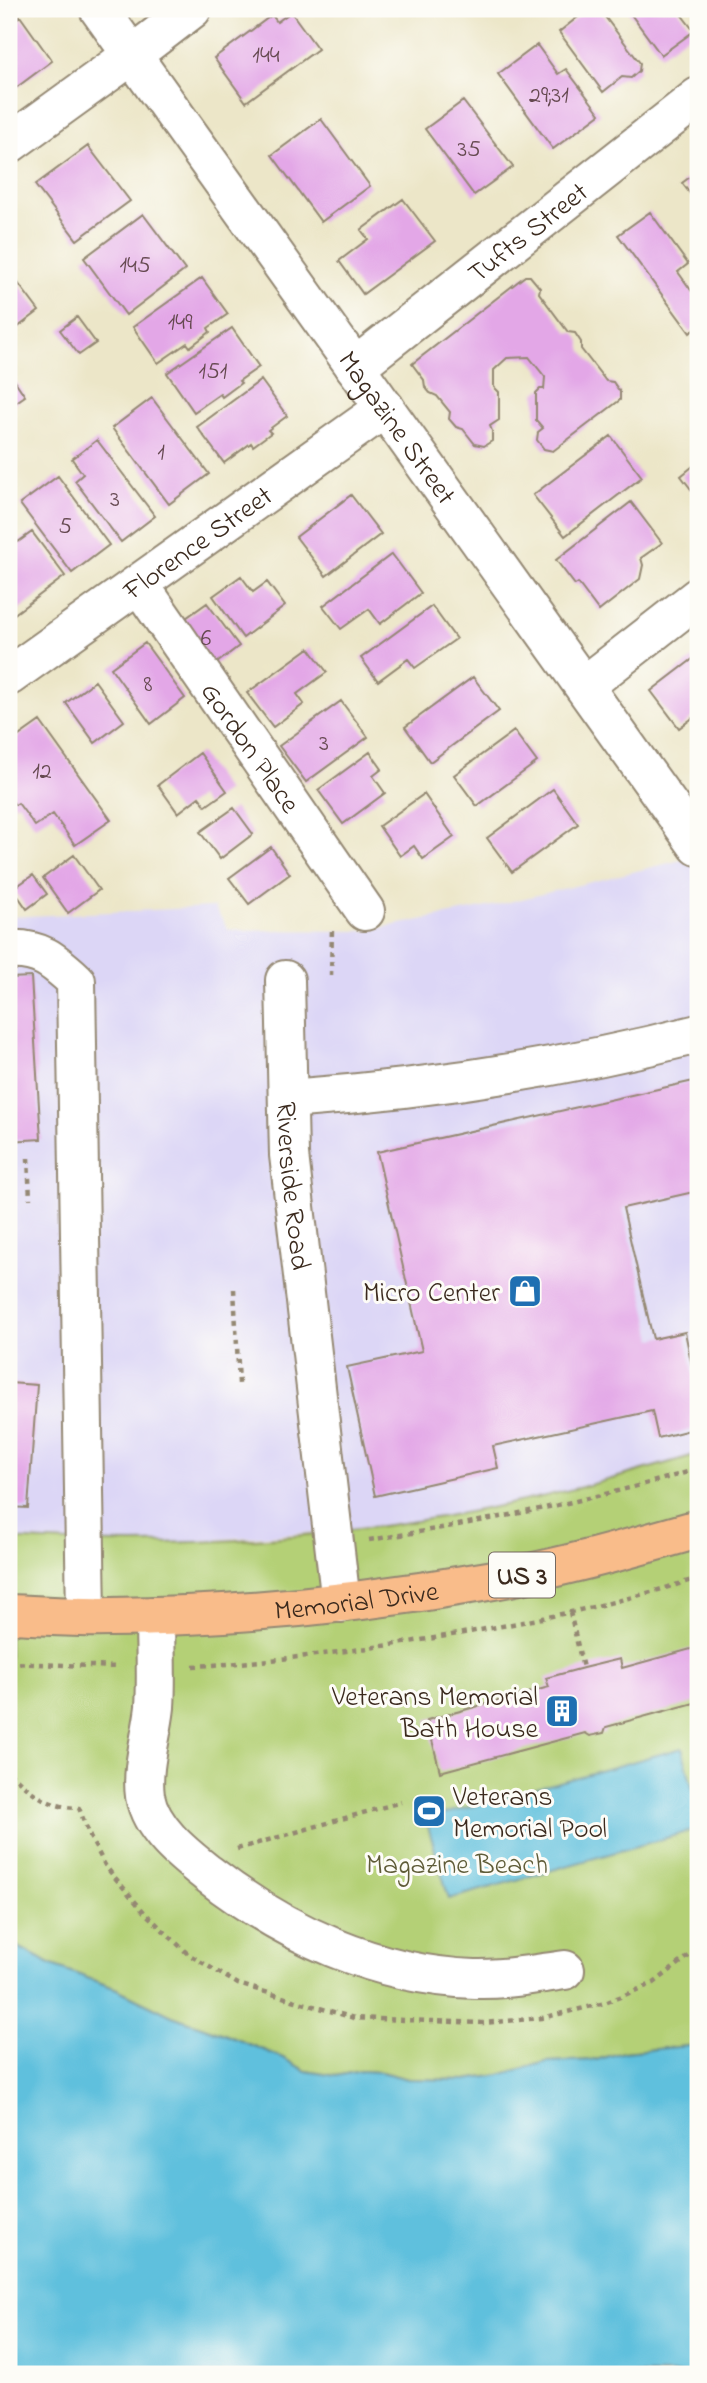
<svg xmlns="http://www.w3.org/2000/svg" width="707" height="2383" font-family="'Indie Flower',sans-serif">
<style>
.built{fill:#dcd6f6}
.green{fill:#b4d076;stroke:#787d4a;stroke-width:2}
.water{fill:#5fc0dd;stroke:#4d757e;stroke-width:2}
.building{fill:#e3a7e7}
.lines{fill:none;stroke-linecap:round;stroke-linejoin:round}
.minor-casing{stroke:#948873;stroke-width:42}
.highway-casing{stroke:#948873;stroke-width:42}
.path{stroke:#948873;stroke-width:4.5;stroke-dasharray:5 5;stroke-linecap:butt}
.minor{stroke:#fff;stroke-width:38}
.highway{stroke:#f9bc8a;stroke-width:38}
.labels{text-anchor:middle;stroke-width:6;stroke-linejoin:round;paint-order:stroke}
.number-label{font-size:24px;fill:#654950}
.shield{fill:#fdfcf7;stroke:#75695f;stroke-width:2}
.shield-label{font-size:26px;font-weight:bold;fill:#3b2a1e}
.street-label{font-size:28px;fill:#3b2a1e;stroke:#fdfcf7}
.poi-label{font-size:28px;fill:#3b2a1e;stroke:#fdfcf7;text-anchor:end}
.park-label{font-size:28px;fill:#5f5c38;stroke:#fdfcf7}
</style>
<rect width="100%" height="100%" fill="#fdfcf7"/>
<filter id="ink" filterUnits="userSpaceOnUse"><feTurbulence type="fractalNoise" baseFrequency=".0143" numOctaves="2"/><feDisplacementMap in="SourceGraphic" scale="14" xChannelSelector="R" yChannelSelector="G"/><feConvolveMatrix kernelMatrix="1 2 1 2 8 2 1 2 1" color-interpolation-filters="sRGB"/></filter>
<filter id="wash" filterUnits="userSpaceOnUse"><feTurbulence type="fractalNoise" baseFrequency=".00686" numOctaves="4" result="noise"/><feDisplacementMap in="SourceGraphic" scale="28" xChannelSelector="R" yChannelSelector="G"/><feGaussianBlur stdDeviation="1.57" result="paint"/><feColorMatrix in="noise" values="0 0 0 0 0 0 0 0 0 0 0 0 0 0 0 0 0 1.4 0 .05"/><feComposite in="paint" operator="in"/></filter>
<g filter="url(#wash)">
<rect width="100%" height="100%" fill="#ece6c8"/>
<path class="built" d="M698,856v598l-87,25 -96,24 -86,16 -96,12 -179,13h-67l-78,-5v-622l205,-10 15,23 136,1 132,-26z"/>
<path class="green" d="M698,1454v591l-74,7 -28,8 -50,2 -46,13 -34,5 -58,-1 -27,-7 -20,-1 -25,5 -30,-5 -24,-13 -58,-24 -52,-18 -55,-27 -65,-24 -43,-23v-403c168,11 340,-1 505,-36 62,-13 123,-31 184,-49z"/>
<path class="water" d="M682,1748l16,61v20l-249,70 -23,-80z
M9,1942l43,23 65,24 55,27 52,18 59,24 23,13 30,5 25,-5 20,1 27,7 58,1 34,-5 46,-13 50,-2 28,-8 74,-7v329h-689z"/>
<g id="blocks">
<path class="building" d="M588,9h11l41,54 -1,8 -8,7 -9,-1 -19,15 -44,-60z
M627,9h50l17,22 -33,24z
M291,12l27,37 -72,53 -32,-44 58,-43 5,7z
M20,16l32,45 -43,32v-68z
M537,45l21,29 8,-5 34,45 -47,35 -55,-75z
M463,101l50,66 -39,28 -49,-66z
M321,119l49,67 -49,36 -49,-67z
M88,146l42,55 -53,39 -42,-55z
M698,171v33l-16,-21z
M403,199l32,42 -72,53 -24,-33 29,-22 -7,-9z
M650,212l38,52 -10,8 20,28v26l-8,7 -72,-98z
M143,214l42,56 -59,45 -42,-57z
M9,271l30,40 -30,23z
M525,276h5l10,12 -1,5 29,39 7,1 6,9v7l25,32 7,1 7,10v8l-67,51 -9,-2 -7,-9 1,-8 5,-4 -7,-8v-27l4,-4h4l1,-12 -16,-20 -22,1 -13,12v17l5,5v28l-9,6 2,5v10l-8,5 -9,-2 -12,-15 -7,-2 -7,-8 1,-7 -13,-16 -7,-3 -5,-6 -1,-7 -12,-16z
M202,278l26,36 -20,14 2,4 -20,15 -3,-4 -29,20 -25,-36z
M77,317l19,26 -17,12 -19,-25z
M232,328l27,39 -20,14 2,2 -19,14 -2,-3 -26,18 -27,-39z
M9,372l16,24 -16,11z
M261,380l26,36 -19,14 3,3 -18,13 -2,-3 -27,20 -27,-36z
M152,398l57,76 -40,30 -57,-76z
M611,436l31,41 -77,59 -32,-41z
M97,440l58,76 -34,26 -46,-61 8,-7 -11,-15z
M698,462v33l-1,2 -16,-21z
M58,476l51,69 -37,28 -52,-69z
M351,495l30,39 -55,42 -30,-39z
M631,502l31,41 -21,15 2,7 -3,14 -41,32 -21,-28 -3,2 -19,-25z
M9,529l9,13 14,-10 33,44 -56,42z
M392,554l29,39 -41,31 -11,-15 -28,20 -18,-23z
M241,576l12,16 14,-10 18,24 -42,32 -30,-42z
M207,603l32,43 -34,26 -33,-44z
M432,606l24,33 -41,29 -7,-9 -30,22 -17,-23z
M145,643l40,55 -34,26 -40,-56z
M309,648l18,24 -30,22 7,10 -31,23 -26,-34z
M698,655v59l-19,14 -28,-37z
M473,677l26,34 -69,51 -25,-35z
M95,681l29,40 -29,22 -29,-40z
M341,701l27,36 -62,45 -27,-36z
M40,721l71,99 -36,25 -22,-31 -18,12 -17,-23 -3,2 -6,-8v-54z
M514,731l23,31 -60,44 -23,-31z
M370,752l12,17 -9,7 12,17 -42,31 -25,-34z
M200,753l27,38 -21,15 -7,-9 -21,16 -20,-28z
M553,789l25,35 -66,48 -25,-34z
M424,794l30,43 -31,22 -9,-13 -14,10 -21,-30z
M234,808l19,26 -33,25 -20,-27z
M271,847l19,27 -41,30 -20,-26z
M74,855l25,35 -31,23 -25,-35z
M33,875l14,19 -20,15 -14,-20z
M31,977l10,162 -32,2v-163z
M698,1080v111l-75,17 30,131 32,-7 13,63v33l-40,10 -6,-27 -159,35 5,22 -123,28 -28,-129 75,-16 -45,-199z
M9,1383l28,2 -9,123 -19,-1z
M698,1647v55l-92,25 -2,6 -14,3 -5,-3 -145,39 -13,-52 122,-33 -3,-9 37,-10 37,-9 2,9z"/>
</g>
</g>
<g filter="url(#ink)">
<use href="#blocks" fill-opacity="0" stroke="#948873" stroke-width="2"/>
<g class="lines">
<g class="minor-casing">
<g id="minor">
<path id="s1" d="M99,9l599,837"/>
<path d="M9,144l123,-89 60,-46"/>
<path id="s2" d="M355,367l343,-270"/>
<path id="s3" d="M139,584l226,327"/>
<path id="s4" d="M9,676l376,-268"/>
<path d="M584,686l114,-89"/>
<path d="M9,950c31,-2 45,11 67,31l10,636"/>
<path id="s5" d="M285,980l4,175 52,448"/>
<path d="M289,1099c137,-10 275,-31 409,-65"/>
<path d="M155,1616c0,30 2,61 0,91 -3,29 -14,60 -10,89 6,33 38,58 62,77 77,60 170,103 268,106 30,1 60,-5 90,-9"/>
</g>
</g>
<g class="highway-casing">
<g id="highway">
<path id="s6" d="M9,1614c33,1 67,4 101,3 122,-1 245,-13 366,-34 75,-12 149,-33 222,-54"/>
</g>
</g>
<path class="path" d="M331,976l1,-48
M28,1158l2,41
M234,1289l5,95
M369,1540c108,-17 217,-38 322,-69
M570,1612l13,56
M9,1663l109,4
M193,1666c66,-3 132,-12 197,-21 103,-16 208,-35 308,-67
M9,1772c22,20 39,36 70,36l11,29 16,30 38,45 44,42 50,30 116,34 129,5 59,-5 63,-15 49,-20 44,-34
M237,1849l164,-47"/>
<use href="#minor" class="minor"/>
<use href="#highway" class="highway"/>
</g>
</g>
<defs>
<g id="shop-square" transform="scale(1.75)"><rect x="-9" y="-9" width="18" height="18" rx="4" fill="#1f6fb2" stroke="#fdfcf7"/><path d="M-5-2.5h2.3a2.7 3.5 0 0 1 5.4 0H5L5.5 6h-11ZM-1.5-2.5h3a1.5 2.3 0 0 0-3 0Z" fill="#fff"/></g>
<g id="building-square" transform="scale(1.75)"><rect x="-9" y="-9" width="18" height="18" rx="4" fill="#1f6fb2" stroke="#fdfcf7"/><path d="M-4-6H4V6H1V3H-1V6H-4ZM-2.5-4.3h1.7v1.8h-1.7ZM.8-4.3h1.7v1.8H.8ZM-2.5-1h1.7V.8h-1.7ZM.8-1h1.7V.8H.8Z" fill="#fff"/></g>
<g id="stadium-square" transform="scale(1.75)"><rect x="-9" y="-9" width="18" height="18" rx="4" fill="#1f6fb2" stroke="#fdfcf7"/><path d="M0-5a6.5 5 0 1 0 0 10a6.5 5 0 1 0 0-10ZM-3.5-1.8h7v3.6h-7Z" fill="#fff"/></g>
</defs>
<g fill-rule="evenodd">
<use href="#shop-square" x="525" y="1291"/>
<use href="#building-square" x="562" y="1711"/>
<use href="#stadium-square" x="429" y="1811"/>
</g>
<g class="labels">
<g class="number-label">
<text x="266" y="62">144</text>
<text x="549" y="102">29;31</text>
<text x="469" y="156">35</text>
<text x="135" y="272">145</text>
<text x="180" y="329">149</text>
<text x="213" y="378">151</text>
<text x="161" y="459">1</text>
<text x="115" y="506">3</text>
<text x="65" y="533">5</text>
<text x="206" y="645">6</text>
<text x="148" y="691">8</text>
<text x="324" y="750">3</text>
<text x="42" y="778">12</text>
</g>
<rect class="shield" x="489" y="1552.5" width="66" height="45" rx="5"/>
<g class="shield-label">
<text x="522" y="1584">US 3</text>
</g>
<g class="street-label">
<text dy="10" stroke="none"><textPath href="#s2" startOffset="219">Tufts Street</textPath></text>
<text dy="10" stroke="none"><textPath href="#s1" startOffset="514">Magazine Street</textPath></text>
<text dy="10" stroke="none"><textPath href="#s4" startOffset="231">Florence Street</textPath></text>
<text dy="10" stroke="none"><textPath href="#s3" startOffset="198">Gordon Place</textPath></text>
<text dy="10" stroke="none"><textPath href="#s5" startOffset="206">Riverside Road</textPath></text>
<text dy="10" stroke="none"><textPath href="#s6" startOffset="348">Memorial Drive</textPath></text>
</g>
<g class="poi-label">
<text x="500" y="1301">Micro Center</text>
<text x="538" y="1705">Veterans Memorial<tspan x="538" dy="32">Bath House</tspan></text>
<text x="453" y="1805" text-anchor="start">Veterans<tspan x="453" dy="32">Memorial Pool</tspan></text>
</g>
<g class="park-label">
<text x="457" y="1873">Magazine Beach</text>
</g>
</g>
<rect width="707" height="2383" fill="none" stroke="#fdfcf7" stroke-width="35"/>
</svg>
